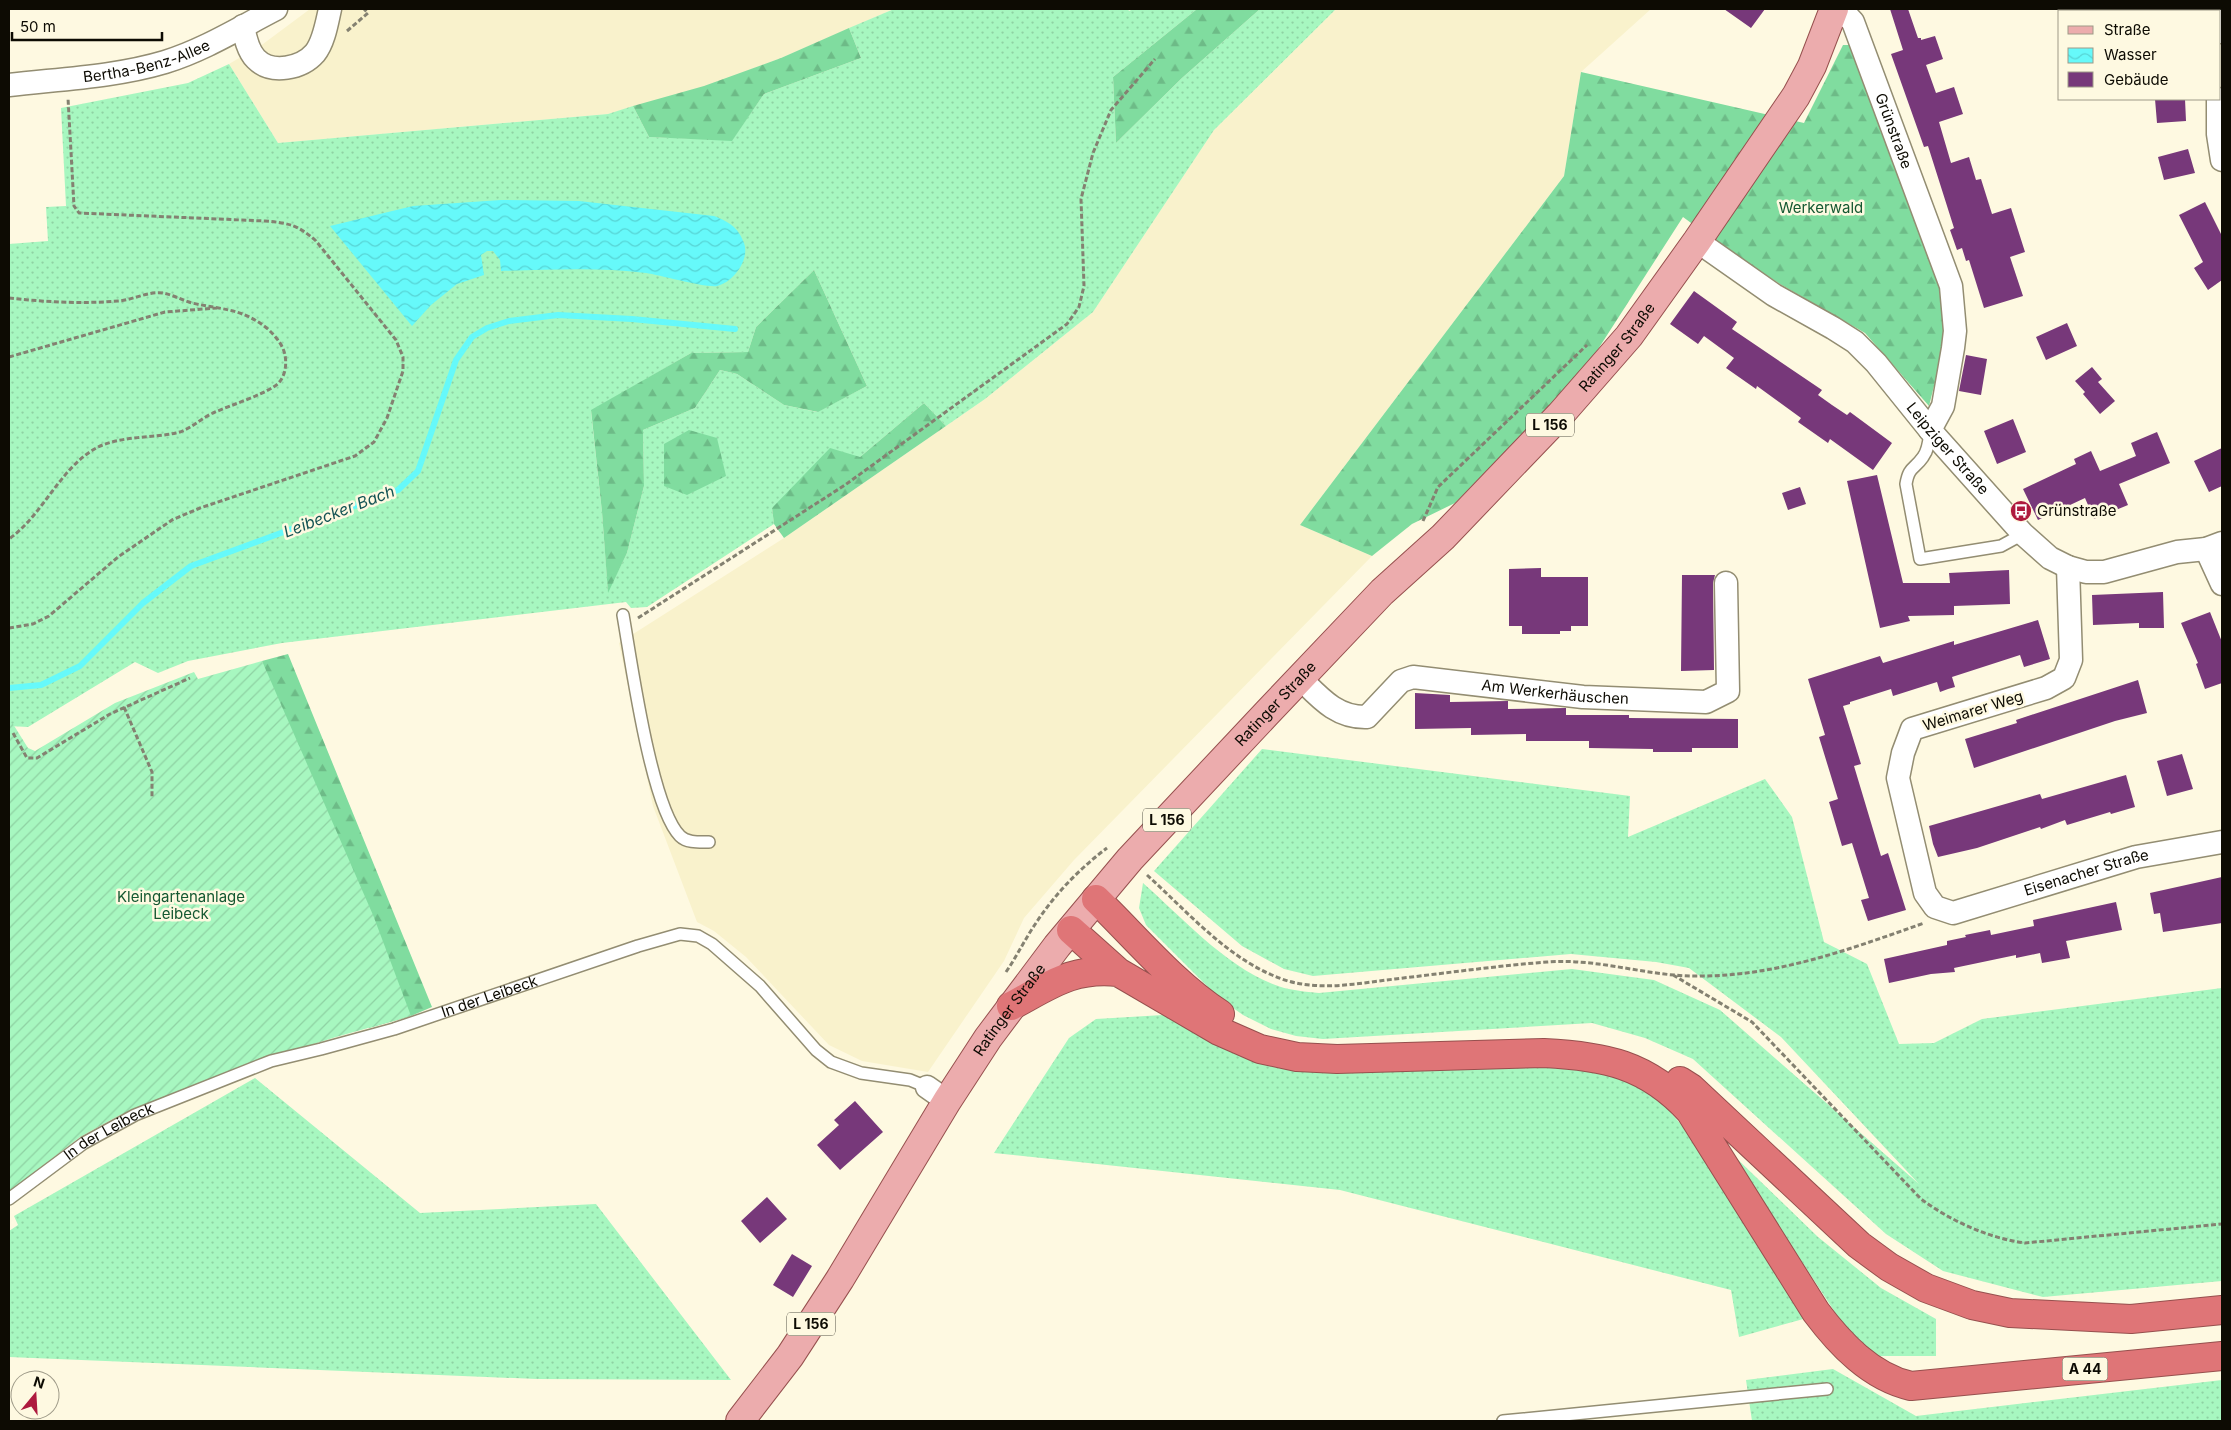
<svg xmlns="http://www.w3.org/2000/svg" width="2231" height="1430" font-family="Inter,sans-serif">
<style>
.built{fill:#f9f2cc}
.grass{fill:url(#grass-dots);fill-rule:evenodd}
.forest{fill:url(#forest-firs)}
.garden{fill:url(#garden-furrows)}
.water{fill:url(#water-waves)}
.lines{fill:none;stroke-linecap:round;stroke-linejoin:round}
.stream{stroke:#66f9fa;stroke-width:6}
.building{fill:#77387a}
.lane-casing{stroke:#938d72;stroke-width:14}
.street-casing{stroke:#938d72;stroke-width:25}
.primary-casing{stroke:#96504e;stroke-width:30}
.highway-casing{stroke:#96504e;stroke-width:30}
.path{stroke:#848171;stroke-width:3;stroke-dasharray:5 2.5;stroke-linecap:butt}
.lane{stroke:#fff;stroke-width:11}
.street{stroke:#fff;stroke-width:22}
.primary{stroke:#ecacad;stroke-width:28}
.highway{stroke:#df7577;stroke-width:28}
.labels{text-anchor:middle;stroke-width:5;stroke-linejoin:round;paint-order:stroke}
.shield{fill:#fef9e1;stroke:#555246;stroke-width:1}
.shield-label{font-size:14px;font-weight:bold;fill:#0d0b03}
.street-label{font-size:15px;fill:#0d0b03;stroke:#fef9e1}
.park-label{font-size:15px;fill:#145831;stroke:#fef9e1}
.poi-label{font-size:15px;fill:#0d0b03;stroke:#fef9e1;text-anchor:start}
.water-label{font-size:16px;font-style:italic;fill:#135354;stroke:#fef9e1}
</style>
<defs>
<pattern id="grass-dots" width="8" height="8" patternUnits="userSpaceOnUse" patternTransform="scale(1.25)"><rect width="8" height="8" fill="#a7f7c0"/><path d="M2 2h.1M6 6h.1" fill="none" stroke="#8fd2a3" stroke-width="1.8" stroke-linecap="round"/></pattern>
<pattern id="forest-firs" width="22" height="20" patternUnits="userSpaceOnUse" patternTransform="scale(1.25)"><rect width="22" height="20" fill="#80dc9f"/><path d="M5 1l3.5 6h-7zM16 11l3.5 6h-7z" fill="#6dbb87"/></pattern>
<pattern id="garden-furrows" width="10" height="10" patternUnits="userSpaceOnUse" patternTransform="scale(1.25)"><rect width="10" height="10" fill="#a7f7c0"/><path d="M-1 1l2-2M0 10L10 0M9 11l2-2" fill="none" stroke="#8fd2a3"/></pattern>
<pattern id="water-waves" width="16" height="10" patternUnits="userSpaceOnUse" patternTransform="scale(1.25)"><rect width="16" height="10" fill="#66f9fa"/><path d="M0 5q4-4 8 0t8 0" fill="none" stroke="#57d4d5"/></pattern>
</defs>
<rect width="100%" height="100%" fill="#fef9e1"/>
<path class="built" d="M310,9h584l-113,49 -77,29 -96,27 -330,29 -49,-79 34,-20z
M1336,9h315l-70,63 -17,104 -264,349 72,31 -298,304 -50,58 -20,43 -76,111 -66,-11 -33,-16 -83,-88 -32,-26 -17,-9 -44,-116 -34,-163 165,-105 201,-139 108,-87 121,-182z"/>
<path class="grass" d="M894,9h234l1,2 4,-2h64l-84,68 3,66 66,-65 78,-69h76l-122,121 -121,182 -108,87 -39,27 -22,-23 -64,54 -88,51 2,16 -127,83 -16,1 -5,-6 -344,41 -94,18 -30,12 -23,-11 -107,65 -19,-1v-482l39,-3 -2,-34 20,-1 -5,-98 127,-25 41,-19 49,79 330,-29 25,-8 16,31 83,3 32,-46 97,-36 -12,-30zM814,270l53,116 -50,26 -33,-7 -47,-31 -17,-4 -25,38 -52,22 1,56 -17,67 -19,38 -6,-79 -11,-101 100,-58 57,-1 8,-25z
M1262,749l368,47 -2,41 137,-58 27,38 32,125 43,22 32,80 35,-1 48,-24 240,-31v293l-179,16 -100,-26 -57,-37 -193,-175 -48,-21 -53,-15 -269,16 -27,-3 -25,-7 -28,-14 -24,-17 -73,-73 -7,-17 4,-25c41,36 92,94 146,106 9,2 20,3 30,4l253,-24 82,11 66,30 199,174 -138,-147 -92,-69 -33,-6 -85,-8 -258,22 -29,-7 -42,-23 -88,-75z
M1163,1015l79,40 319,9 57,11 28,15 21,18 55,65 85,145 -68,19 -8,-47 -391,-100 -346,-37 75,-115 27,-19z
M255,1078l165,135 176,-9 135,176 -194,-1 -528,-22v-126l9,-6 -4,-9z
M1730,1152l88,85 63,51 55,31v37h-59l-33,-30z
M1833,1369l83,47 306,-36v41h-470l-6,-41z"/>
<path class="forest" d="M1197,9h63l-78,69 -66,65 -3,-66z
M849,28l12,30 -97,36 -32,47 -83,-4 -16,-31 71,-20 77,-28z
M1843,45h12l90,250 -3,59 -13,52 -64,-73 -85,-49 -55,-36 -42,-31 -99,154 -129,132 -43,21 -40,32 -72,-31 264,-349 17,-104 223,51z
M814,270l53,116 -49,26 -34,-7 -47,-31 -17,-4 -25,38 -52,22 1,56 -17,67 -19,40 -6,-81 -11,-102 100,-57 57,-1 8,-25z
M924,403l22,23 -162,112 -10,-14 -2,-16 58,-60 30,9z
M689,430l28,8 9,38 -39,19 -23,-9v-42z
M288,654l144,353 -21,9 -42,12 -107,-367z"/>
<path class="garden" d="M262,661l111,254 38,101 -75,21 -98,31 -118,47 -40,22 -71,55v-468h4l15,24 7,3 80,-48 79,-31 4,7z"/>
<path class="water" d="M501,200l78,1 135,15c15,6 24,11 30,27 6,16 -10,39 -27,43 -11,2 -57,-11 -71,-13 -48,-6 -97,-3 -145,-2l-1,-11 -7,-9h-6l-6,4 3,20 -27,9 -26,21 -19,21 -82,-100 83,-20z"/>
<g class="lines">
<path class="stream" d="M9,688l32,-3 39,-19 63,-63 48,-37 207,-76 20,-19 38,-111 16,-23 15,-9 22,-7 49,-6 74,4 103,10"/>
</g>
<path class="building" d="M1724,9h41l-14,19z
M1890,9h18l10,29h3v2l14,-4 8,23 -17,6 10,28 18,-6 9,27 -24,8 12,41 18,-6 7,23 5,-1 11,35 19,-6 14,44 -15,5 13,39 -39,12 -15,-48 -3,1 -4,-13 -5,2 -7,-20 4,-2 -26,-82 -4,1 -33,-93 12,-4z
M2155,99h30l1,22 -29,2z
M2188,149l7,24 -31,7 -6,-23z
M2205,202l17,34v44l-14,10 -14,-22 9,-6 -24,-47z
M1694,291l43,31 -5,7 90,61 -4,5 14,10 15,10 3,-3 42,31 -19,27 -43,-31 -2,4 -30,-21 3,-4 -44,-32 -1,3 -30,-21 8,-10 -30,-22 -6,8 -28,-20z
M2067,323l10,23 -31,14 -10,-23z
M1966,355l21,4 -6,36 -22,-4z
M2092,367l10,12 -4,3 17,19 -15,13 -17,-20 2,-2 -10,-11z
M2013,419l13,33 -29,12 -13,-33z
M2157,432l13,31 -51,21 9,21 -34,14 -9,-21 -47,22 -15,-31 53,-25 -2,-5 17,-8 9,20 36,-15 -5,-13z
M2222,448v38l-13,6 -15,-31z
M1877,475l26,108h47l-1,-10 60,-3 1,34 -56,2v9l-46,1 2,5 -30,7 -33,-147z
M1800,487l6,17 -18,6 -6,-17z
M1541,568v9h47v49h-17v5h-11v3h-38v-8h-13v-57z
M1682,575h33l-2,8 1,87 -33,1z
M2163,592l1,36h-25v-5l-46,2 -1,-30z
M2210,612l12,30v41l-17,6 -9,-25 2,-1 -17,-40z
M2038,620l12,39 -26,8 -4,-12 -68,22 3,10 -7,2 -8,3 -3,-10 -44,14 -2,-7 -41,13v2l-7,2 18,58 -7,2 27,90 7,-3 18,57 -38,11 -7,-21 8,-2 -17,-55 -10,3 -13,-44 9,-3 -19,-62 6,-2 -17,-56 72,-23 3,7 71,-22v4z
M2138,680l9,33 -32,8 -141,47 -9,-29 52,-16 -1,-3z
M1415,693l35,2v7l58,-1v8l58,-1v7h63v3l109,1v29h-46v4h-39v-3l-64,-1v-7h-63v-7l-55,1v-7l-56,1z
M2182,754l11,35 -26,7 -10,-35z
M2126,775l9,32 -24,7 -1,-2 -43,13 -2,-5 -24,9 -1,-2 -63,21 -39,9 -5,-13 -4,-18 111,-32 2,5z
M2222,877v46l-59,9 -3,-19 -6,1 -4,-21z
M2116,902l6,28 -56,11 4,17 -28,5 -2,-10 -24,5v-3l-62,13 1,4 -24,2 -42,9 -5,-24 63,-14v-4l19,-4 -1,-2 25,-5 1,5 43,-9 -1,-6z
M855,1101l28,31 -43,38 -23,-25 22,-20 -5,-5z
M767,1197l20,22 -27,24 -19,-22z
M792,1254l20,12 -19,31 -20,-12z"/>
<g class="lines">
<g class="lane-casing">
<g id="lane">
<path d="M1930,430c-1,9 -1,19 -7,27 -9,13 -14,9 -17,27l14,75 81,-13 22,-12"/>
<path d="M623,615c8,45 28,192 57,221 7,7 19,6 29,6"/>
<path id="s1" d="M9,1199l75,-56 51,-28 136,-54 50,-12 73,-20 244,-83 42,-12 18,2 14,8 48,42 56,64 15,12 30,11 49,7 17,7"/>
<path d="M1503,1421l324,-32"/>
</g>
</g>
<g class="street-casing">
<g id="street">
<path id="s2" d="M1841,9l12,13 98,264 4,45 -2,17 -10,58 -13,24"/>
<path d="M243,26c2,11 5,25 13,33 16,16 46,9 59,-6 9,-11 12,-31 15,-44"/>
<path d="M2220,32v-23"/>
<path id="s3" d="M9,85c51,-6 106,-8 156,-23 39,-12 74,-34 111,-53"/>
<path d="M2218,99v35l4,26"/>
<path id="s4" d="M1697,241l77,54 59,33 22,14 21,21 54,67 93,104 27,24 18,9 18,5h18l73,-20 29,-3 16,-6"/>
<path d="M2206,549l16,35"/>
<path id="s5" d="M2068,567l3,93 -7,18 -18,10 -134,41 -9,24 -5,25 27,115 10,14 18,6 183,-56 86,-15"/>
<path id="s6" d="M1301,679c19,19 36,39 66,38l34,-36 12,-4 170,20 123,5 22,-11 -2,-108"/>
<path d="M927,1087l20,14"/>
</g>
</g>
<g class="primary-casing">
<g id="primary">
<path id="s7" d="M740,1421l50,-65 50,-77 107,-178 41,-63 69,-92 73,-87 137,-146 115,-121 61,-55 117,-122 69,-79 68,-95 99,-145 16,-30 22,-57"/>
</g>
</g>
<g class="highway-casing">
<path id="highway" d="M1096,899c41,40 77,84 124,115
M1071,930l47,42 101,59 41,18 37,8 40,2 207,-6c60,3 103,11 146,58l126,201c24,32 55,65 95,74l311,-30
M1011,1006c38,-20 61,-39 107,-34
M1680,1081l11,7 168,157 30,22 37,21 46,17 38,8 121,6 91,-9"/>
</g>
<path class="path" d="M347,31l21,-18 -4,-4
M9,298c36,4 73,6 109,3 15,-1 30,-10 45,-8 10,2 19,7 29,10 31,7 51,5 77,27 7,7 14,15 16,25 2,11 0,24 -10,31 -15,10 -44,19 -62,27 -13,6 -23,17 -37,20 -24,5 -55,3 -78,14 -38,20 -54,67 -89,92
M9,357l156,-45 52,-4
M1423,521l15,-34 149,-142
M638,618l207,-133 222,-161 12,-17 5,-21 -3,-87 12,-46 18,-43 44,-51
M9,628l24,-4 16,-8 69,-59 54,-37 28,-12 155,-52 19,-14 13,-24 16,-47v-14l-7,-17 -80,-99c-18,-16 -27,-18 -51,-20l-186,-8 -5,-7 -6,-108
M124,707l28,65v25
M13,733l14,25h10l73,-44 80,-36
M1147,875c42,38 85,89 141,106 35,10 72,2 107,-2 51,-6 101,-13 152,-17 49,-4 96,13 144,14 81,2 157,-26 233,-53
M1006,972c11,-16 19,-33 30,-49 19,-29 43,-54 71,-75
M1673,975l79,47 169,177c30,22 67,39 104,44l197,-19"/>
<use href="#lane" class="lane"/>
<use href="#street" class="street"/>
<use href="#primary" class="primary"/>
<use href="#highway" class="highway"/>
</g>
<defs>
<g id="bus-disc" transform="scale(1.125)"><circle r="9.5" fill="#ae1a3e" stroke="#fef9e1"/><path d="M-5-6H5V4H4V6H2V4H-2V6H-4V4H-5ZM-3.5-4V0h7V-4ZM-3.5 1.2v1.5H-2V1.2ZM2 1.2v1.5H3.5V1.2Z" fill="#fff"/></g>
</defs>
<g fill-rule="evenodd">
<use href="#bus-disc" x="2021" y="511"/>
</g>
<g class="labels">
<g class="shield">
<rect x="1526" y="413.5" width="48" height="23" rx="4"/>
<rect x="1143" y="808.5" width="48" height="23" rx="4"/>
<rect x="787" y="1312.5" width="48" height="23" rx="4"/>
<rect x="2062.5" y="1357.5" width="45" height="23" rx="4"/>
</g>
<g class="shield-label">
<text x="1550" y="430">L 156</text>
<text x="1167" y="825">L 156</text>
<text x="811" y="1329">L 156</text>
<text x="2085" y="1374">A 44</text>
</g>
<g class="street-label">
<text dy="5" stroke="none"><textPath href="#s3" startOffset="140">Bertha-Benz-Allee</textPath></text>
<text dy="5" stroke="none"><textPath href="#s2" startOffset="134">Grünstraße</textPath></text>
<text dy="5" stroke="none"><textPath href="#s7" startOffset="1392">Ratinger Straße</textPath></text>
<text dy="5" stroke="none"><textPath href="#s4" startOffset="329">Leipziger Straße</textPath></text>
<text dy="5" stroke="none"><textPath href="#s6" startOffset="284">Am Werkerhäuschen</textPath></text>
<text dy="5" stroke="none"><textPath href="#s7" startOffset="898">Ratinger Straße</textPath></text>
<text transform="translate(1973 711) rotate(-17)" y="5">Weimarer Weg</text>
<text dy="5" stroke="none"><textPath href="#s5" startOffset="618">Eisenacher Straße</textPath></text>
<text dy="5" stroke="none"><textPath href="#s1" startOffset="526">In der Leibeck</textPath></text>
<text dy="5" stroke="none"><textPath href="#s7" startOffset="492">Ratinger Straße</textPath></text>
<text dy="5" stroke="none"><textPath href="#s1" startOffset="121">In der Leibeck</textPath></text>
</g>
<g class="park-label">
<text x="1821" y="213">Werkerwald</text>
<text x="181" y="902">Kleingartenanlage<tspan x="181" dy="17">Leibeck</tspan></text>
</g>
<g class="poi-label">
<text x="2037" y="516">Grünstraße</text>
</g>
<g class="water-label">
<text transform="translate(339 511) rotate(-21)" y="6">Leibecker Bach</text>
</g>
</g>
<rect width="2231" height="1430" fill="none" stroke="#0d0b03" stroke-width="20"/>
<rect x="2058" y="10" width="162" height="90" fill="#fef9e1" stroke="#9e9a88"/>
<rect x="2068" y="26" width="25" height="8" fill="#ecacad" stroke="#9e9a88"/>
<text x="2104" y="35" font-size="15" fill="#0d0b03">Straße</text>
<rect x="2068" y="48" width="25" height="15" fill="url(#water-waves)" stroke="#9e9a88"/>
<text x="2104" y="60" font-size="15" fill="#0d0b03">Wasser</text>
<rect x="2068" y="72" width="25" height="15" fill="#77387a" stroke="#9e9a88"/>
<text x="2104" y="85" font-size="15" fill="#0d0b03">Gebäude</text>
<g transform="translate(35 1395) rotate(18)"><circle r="24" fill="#fef9e1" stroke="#9e9a88"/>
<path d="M0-4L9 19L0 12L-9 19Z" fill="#ae1a3e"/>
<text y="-8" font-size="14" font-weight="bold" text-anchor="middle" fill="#0d0b03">N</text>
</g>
<path d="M12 32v8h150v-8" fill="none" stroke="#0d0b03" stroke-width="2.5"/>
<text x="20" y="32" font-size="15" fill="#0d0b03" stroke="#fef9e1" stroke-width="4" paint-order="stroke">50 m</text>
</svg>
